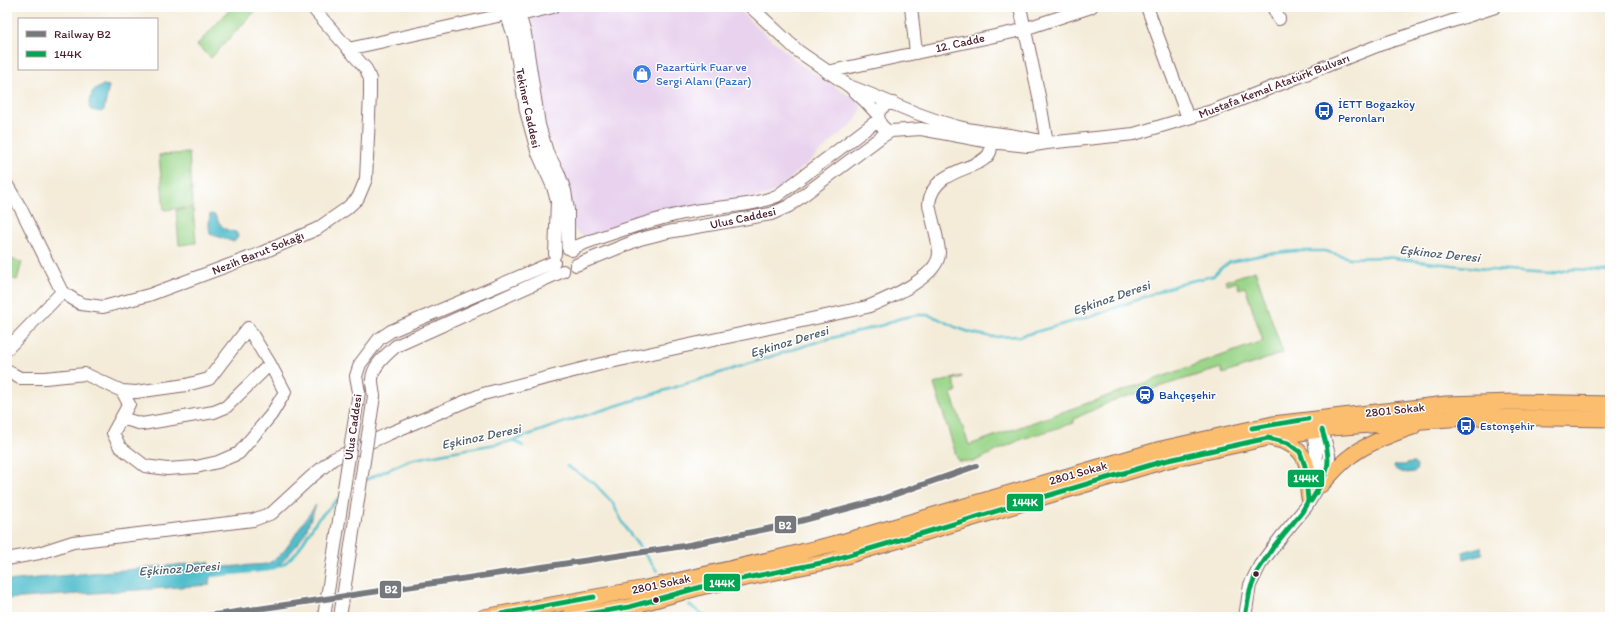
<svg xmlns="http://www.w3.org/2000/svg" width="1617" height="624" font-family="Itim,sans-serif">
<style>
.built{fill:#e8d2ee}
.green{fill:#9ad589;stroke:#727a5a}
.water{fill:#51becc;stroke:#4e6e7c}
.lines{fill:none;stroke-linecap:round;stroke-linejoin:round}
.stream{stroke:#51becc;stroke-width:2.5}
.minor-casing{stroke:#866768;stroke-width:14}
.major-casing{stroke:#866768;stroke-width:17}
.minor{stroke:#fff;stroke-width:12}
.major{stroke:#fbbd6e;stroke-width:15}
.minor-bridge-casing{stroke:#866768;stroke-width:14;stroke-linecap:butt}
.minor-bridge{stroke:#fff;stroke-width:12}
.bus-1-casing{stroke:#fff;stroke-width:8}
.bus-1{stroke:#00a651;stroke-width:5}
.rail-1-casing{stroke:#fff;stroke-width:9}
.rail-1{stroke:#77787c;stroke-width:6}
.bus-dot{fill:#4a1f2b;stroke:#fff;stroke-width:1.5}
.labels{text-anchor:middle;stroke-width:3;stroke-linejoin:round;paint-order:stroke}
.street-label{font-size:12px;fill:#4a1f2b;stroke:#fff}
.shop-label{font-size:12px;fill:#366cbe;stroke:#fff;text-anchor:start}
.transit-label{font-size:12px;fill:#164399;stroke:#fff;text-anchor:start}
.water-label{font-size:13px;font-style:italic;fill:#4d5f6b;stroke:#fff}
.line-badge{stroke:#fff;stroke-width:1.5}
.badge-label{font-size:11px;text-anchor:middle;font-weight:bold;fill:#fff}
</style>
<rect width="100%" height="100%" fill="#fff"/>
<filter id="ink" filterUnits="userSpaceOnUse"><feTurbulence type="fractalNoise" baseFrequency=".025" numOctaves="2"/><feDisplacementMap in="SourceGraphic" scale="8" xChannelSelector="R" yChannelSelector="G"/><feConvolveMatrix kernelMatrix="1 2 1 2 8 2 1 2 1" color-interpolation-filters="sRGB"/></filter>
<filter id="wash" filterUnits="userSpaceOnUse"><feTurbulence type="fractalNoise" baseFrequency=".012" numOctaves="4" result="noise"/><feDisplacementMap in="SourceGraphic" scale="16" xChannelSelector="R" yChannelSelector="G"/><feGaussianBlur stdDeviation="0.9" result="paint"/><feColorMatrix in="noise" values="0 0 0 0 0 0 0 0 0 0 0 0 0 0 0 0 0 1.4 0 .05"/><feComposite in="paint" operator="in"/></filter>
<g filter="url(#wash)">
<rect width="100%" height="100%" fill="#f4ecd9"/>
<path class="built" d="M570,7h168l12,14 51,44 56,36 4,5v6l-7,10 -76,67 -14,7 -104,17 -14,3 -57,21 -6,-1 -6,-3 -5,-8 -9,-54 -8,-22 -7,-11 -8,-33 3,-6 -12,-83z"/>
<path class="green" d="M232,7h27l-48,51 -14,-13z
M189,153l4,54 -29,3 -5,-55z
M193,209l3,34 -17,2 -3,-35z
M7,258l15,4 -5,18 -10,-3z
M1255,271l28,82 -60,21 -2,-6 -109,33 -38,18v4l-52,16 -49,23 -15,-1 -24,-77 28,-8v1l-9,3 4,11 -6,3 18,51 294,-104 -18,-54 -6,2 -2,-7 -10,3 -2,-4z"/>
<path class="water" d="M103,85l6,1 -5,24 -3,2 -10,-2 -2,-3 3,-15z
M210,214l5,1c5,10 9,16 21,17l2,4 -4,6 -24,-8 -1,-9z
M1410,463h4l3,3 -1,5c-6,3 -17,2 -22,-3l1,-3h9z
M316,505l-11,28 -8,12 -17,19 -9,5 -8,2 -53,5 -1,9 -202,14v-18l202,-19 1,6 57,-4c17,-8 24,-23 34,-38 4,-7 10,-14 15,-21z
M1481,547l1,7 -18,5 -1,-7z"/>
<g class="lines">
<path class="stream" d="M514,441l9,5
M567,466l27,17 18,19 15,28 30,41
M365,480l45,-20 40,-8 58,-10 60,-21 133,-42 119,-38 63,-16 15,-6 18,-4h11l10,3 18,9 17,6 21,4 28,-1 75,-21 86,-32 31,-7 7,-7 10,-7 36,-8 30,-3h29l25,7 36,-1 107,13 57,4 22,-5 38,2
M212,576l57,-6 15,-6 13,-12 20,-32 21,-21
M689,605l18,12"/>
</g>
</g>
<g filter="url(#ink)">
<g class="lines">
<g class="minor-casing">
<path id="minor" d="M504,7l10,29 12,75 11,40 16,36 4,14 -2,53
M517,7l8,27 14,91 8,27 11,20 7,19 3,19v38
M751,7l47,44 51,35 17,16 12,13
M911,7l5,46
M1020,7l19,89 8,47
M1147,7l41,111
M1273,7l6,12
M520,15l33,-8
M348,49l159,-35
M827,72l191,-41 73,-24
M849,86c38,14 75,33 114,42 27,6 55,6 81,14
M893,103l-8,2 -6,6 -1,4 2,9 6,6 5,1 30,-2 69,13 38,4 19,-3 87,-9 78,-23 170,-67 113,-37
M7,185l14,24 41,83 19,12 22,3 46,-12 110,-41 58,-25 29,-20 12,-11 8,-19 4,-84v-16l-4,-10 -54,-62
M572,250l5,-4c35,-13 70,-25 107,-33 31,-7 63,-5 93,-17l101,-76
M576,265l64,-26 28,-7 103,-18 18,-8 92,-69 10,-6
M7,349l55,-57
M7,371l13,7h25l40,-4 37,17 14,1 50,-7 23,-6 39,-51 22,36 15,28 -14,23 -32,38 -21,9 -22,5 -29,2 -22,-3 -25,-19 -7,-14 16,-29 -7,-13
M359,392l-3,-16 4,-12 19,-25 12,-8 163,-69
M374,396c-1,-6 -2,-11 -2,-16 0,-14 15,-26 24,-34l167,-75
M121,418l21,6 72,-12 12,-5 44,-43
M1312,491c8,-20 4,-39 1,-60
M7,559l32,-6 34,-11 180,-22 19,-7 38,-35 23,-19 55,-25 95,-40 118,-30 266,-57c20,-8 72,-30 72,-54 0,-12 -8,-36 -10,-49 4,-38 54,-33 61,-52 2,-5 0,-13 1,-19
M629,607l12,10
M1245,617l5,-32 10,-20 21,-28 25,-30 22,-36 1,-16 -7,-25"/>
</g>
<g class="major-casing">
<path id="major" d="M1273,439c16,3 31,11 34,28 1,11 0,20 2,31
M1321,485c10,-10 19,-22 31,-30 18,-13 40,-21 61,-28
M484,617l162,-29 131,-30 68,-17 316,-92 112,-25 173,-20 67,-2 97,2
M569,617l60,-10 72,-20 125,-25 338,-101 104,-23 63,-10 118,-9 35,-2 126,2"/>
</g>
<use href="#minor" class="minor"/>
<use href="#major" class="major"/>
<g class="minor-bridge-casing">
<path id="minor-bridge" d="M324,617l35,-225
M340,617l34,-221"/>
</g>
<use href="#minor-bridge" class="minor-bridge"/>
<g class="bus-1-casing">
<path id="bus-1" d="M1252,428l56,-9
M1311,501c18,-29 22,-38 11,-71
M484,617l110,-20
M569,617l60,-10 72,-20 125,-25 338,-101 104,-23 20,5 12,9 5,14 3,35 -6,11 -28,34 -17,26 -7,18 -5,27"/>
</g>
<use href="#bus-1" class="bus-1"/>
<g class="rail-1-casing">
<path id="rail-1" d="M193,617l30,-3 461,-68 97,-20 95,-25 100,-35"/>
</g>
<use href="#rail-1" class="rail-1"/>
</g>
</g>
<defs>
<g id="shop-disc" transform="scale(1)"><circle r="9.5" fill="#3f7fe0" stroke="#fff"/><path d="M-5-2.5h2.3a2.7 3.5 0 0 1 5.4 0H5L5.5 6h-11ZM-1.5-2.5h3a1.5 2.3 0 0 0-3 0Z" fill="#fff"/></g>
<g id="bus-disc" transform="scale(1)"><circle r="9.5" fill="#1a4fb4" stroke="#fff"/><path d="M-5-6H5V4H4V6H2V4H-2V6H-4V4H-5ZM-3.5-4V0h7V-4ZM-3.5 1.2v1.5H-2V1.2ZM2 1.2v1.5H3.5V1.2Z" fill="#fff"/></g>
<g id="station-disc" transform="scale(1)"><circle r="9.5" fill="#1a4fb4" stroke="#fff"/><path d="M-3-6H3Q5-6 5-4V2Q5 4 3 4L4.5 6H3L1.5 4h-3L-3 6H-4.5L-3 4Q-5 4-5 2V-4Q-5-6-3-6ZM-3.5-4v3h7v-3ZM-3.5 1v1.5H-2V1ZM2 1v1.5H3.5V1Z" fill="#fff"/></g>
</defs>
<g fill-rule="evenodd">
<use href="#shop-disc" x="642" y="74"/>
<use href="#bus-disc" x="1324" y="111"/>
<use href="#station-disc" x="1145" y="395"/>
<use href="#bus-disc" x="1466" y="426"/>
</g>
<g class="bus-dot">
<circle cx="1256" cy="574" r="3.5"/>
<circle cx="656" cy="600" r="3.5"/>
</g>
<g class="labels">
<g class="street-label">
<text transform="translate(960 43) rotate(-13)" y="4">12. Cadde</text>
<text transform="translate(1274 86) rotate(-21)" y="4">Mustafa Kemal Atatürk Bulvarı</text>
<text transform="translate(528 108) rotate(78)" y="4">Tekiner Caddesi</text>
<text transform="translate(743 218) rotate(-12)" y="4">Ulus Caddesi</text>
<text transform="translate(258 253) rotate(-22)" y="4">Nezih Barut Sokağı</text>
<text transform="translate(1395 410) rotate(-6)" y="4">2801 Sokak</text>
<text transform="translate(353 427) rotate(-82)" y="4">Ulus Caddesi</text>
<text transform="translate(1078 473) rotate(-16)" y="4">2801 Sokak</text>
<text transform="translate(661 584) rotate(-12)" y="4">2801 Sokak</text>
</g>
<g class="shop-label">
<text x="656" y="71">Pazartürk Fuar ve<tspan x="656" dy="14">Sergi Alanı (Pazar)</tspan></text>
</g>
<g class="transit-label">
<text x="1338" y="108">İETT Boğazköy<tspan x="1338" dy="14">Peronları</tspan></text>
<text x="1159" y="399">Bahçeşehir</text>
<text x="1480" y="430">Estonşehir</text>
</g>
<g class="water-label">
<text transform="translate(1440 253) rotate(6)" y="5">Eşkinoz Deresi</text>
<text transform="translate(1111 297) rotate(-19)" y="5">Eşkinoz Deresi</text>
<text transform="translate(789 341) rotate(-17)" y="5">Eşkinoz Deresi</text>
<text transform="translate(481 436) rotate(-12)" y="5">Eşkinoz Deresi</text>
<text transform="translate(179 568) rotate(-4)" y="5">Eşkinoz Deresi</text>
</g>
</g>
<g class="line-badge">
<rect x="1287" y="469" width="38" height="19" rx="4" fill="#00a651"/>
<rect x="1006" y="493" width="38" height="19" rx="4" fill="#00a651"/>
<rect x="774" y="515" width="23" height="19" rx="4" fill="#77787c"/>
<rect x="703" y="573" width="38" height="19" rx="4" fill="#00a651"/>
<rect x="379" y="580" width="23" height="19" rx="4" fill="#77787c"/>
</g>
<g class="badge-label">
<text x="1306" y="482">144K</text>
<text x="1025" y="506">144K</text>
<text x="785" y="529">B2</text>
<text x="722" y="587">144K</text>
<text x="391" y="593">B2</text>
</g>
<rect width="1617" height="624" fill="none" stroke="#fff" stroke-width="24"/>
<rect x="18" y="18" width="140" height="52" fill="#ffffff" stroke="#b7a5aa"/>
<rect x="26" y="31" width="20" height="6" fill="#77787c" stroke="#b7a5aa"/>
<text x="54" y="38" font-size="12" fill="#4a1f2b">Railway B2</text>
<rect x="26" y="51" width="20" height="6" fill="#00a651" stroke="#b7a5aa"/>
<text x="54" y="58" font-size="12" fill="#4a1f2b">144K</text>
</svg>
